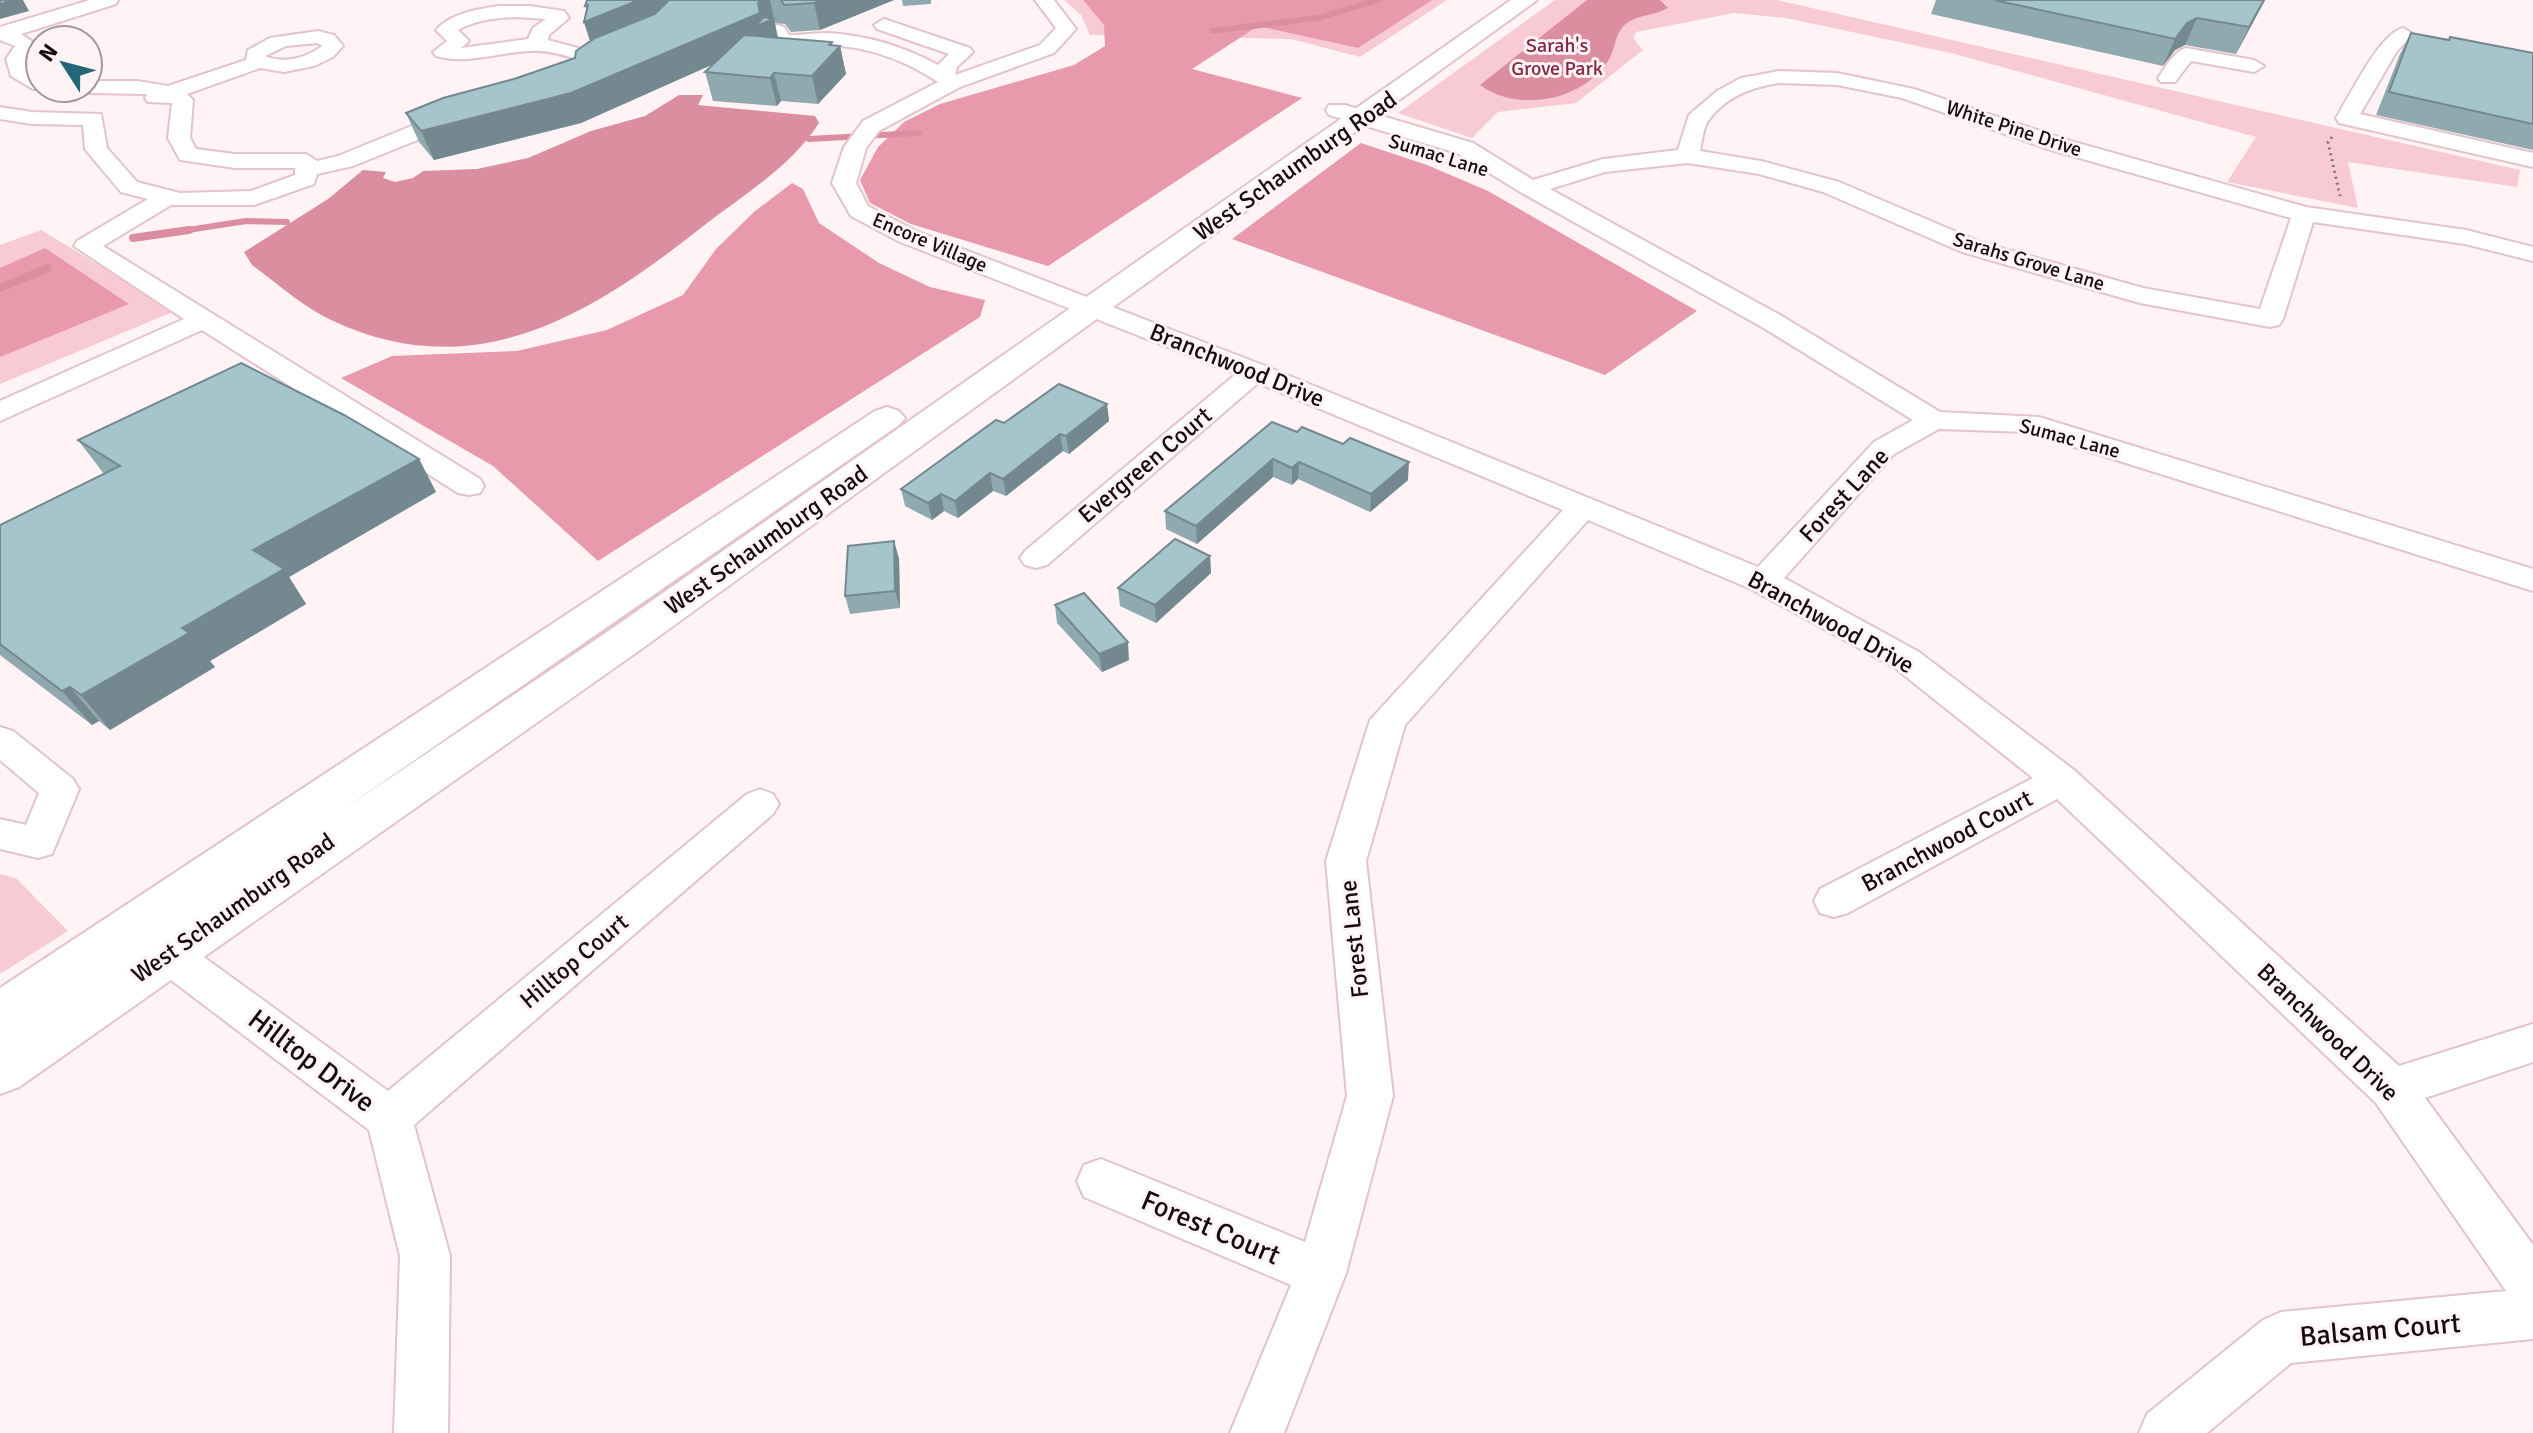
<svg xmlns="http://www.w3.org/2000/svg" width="2533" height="1433" font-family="Signika,sans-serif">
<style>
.green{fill:#f7cad4}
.forest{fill:#e89aac}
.water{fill:#dc8ea1}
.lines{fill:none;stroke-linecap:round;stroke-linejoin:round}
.stream-far1{stroke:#dc8ea1;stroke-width:6}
.stream{stroke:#dc8ea1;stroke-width:8}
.minor-casing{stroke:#e2c4ca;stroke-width:4}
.major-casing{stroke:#e2c4ca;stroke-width:4}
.path{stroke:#83787a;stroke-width:3;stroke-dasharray:2 4;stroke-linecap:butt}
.minor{fill:#fff;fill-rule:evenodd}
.major{fill:#fff;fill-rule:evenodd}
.wall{fill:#8fa9af}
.shaded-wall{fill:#74898f}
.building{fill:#a6c4cc;stroke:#74898f;stroke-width:2}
.labels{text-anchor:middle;stroke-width:6;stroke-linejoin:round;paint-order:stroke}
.far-park-label{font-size:20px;fill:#812645;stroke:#fff3f5}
.far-street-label{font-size:20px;fill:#150b0d;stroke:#fff3f5}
.street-label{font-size:24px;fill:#150b0d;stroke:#fff3f5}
.near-street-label{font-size:28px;fill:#150b0d;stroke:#fff3f5}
</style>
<rect width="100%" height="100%" fill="#fff3f5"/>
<path class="green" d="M1064,0h383l-87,57 -69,-18 -201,-4 -9,-20z
M1555,0h222l743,170 -3,17 -169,-25 10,46 -131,-26 29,-45 -305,-84 -165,-35 -52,-5 -98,19 -3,6 10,12 -67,53 -78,9 -26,26 -74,-25z
M41,230l134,81 -175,73v-139z
M0,874l17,5 51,52 -68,43z"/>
<path class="forest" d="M1083,0h349l-74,48 -100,-22 -66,43 110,29 -254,168 -137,-42 -41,-21 -10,-23 18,-33 26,-25 36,-18 134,-39 31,-19 -1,-21z
M1361,143l66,22 61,26 209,120 -92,64 -373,-136z
M792,183l11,6 16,34 60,40 51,24 55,13 -5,17 -382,244 -105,-95 -152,-88 51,-22 125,-5 90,-21 76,-35 33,-46 38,-37z
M45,248l84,56 -129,53v-89z"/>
<path class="water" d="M1587,0h73l8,8c-12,7 -30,7 -41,15 -13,9 -11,27 -19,38 -26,40 -90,52 -128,24z
M679,95h24l-5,10 117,11 4,7c-27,43 -77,73 -117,104 -111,88 -228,161 -371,93 -28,-13 -54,-37 -79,-55l-8,-13 84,-53 35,-29 23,2 -3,6 12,4 18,-4 10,-7 54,-2 51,-11 63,-27 54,-15z"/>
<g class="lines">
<path class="stream-far1" d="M1212,31l106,-13 60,-18
M809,139l110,-6
M175,232l71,-11 41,1"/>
<path class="stream" d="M133,238l56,-8
M0,288l48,-20"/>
<g class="minor-casing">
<path id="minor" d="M90,0h28l-2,4 -95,30 15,10 -10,15 2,10 12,7v12l7,1h-14l-22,-13 -5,-17 9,-13 -15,-6v-13z
M1035,0h19l22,29 -22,24 -94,34 -81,44 -13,17 -10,35 12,23 48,25 349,135 493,201 116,-125 39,-22 -151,-93 -240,-134 -65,-40 -128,-38 -3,-5 3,-5h16l128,38 60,37 70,-21 75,-9 11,-35 28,-24 24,-13 38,-7 58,2 77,16 153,51 239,67 160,23 67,17v14l-68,-17 -152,-22 -30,97 -4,6 -9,2 -130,-24 -178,-51 -139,-60 -64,-18 -71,-11 -83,9 -55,17 230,126 160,97 99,5 494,152v22l-506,-159 -88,-3 -45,25 -110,124 135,74 155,118 325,296 134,-42v38l-108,36 108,147v94l-242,24 -84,70h-68l8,-19 116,-94 18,-8 225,-21 -130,-188 -319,-304 -209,114 -14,4 -14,-4 -6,-12 6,-12 213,-111 -138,-110 -144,-79 -163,-69 -183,205 -39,136 27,235 -47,177 -62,160h-54l61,-148 -207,-88 -7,-16 7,-16 17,-6 204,83 42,-146 -21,-235 44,-141 193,-210 -305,-127 -211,182 -11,3 -11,-3 -5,-7 5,-7 211,-177 -338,-133 -47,-25 -19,-33 12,-36 19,-26 75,-39c-33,-22 -72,-36 -112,-37 -20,-1 -36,3 -56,-4l-3,-10 10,-6 7,2 5,8c13,0 26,-2 39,-2 38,2 77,14 110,32l11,-11 -72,-25 -3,-4 10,-6 86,29 3,4 -16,15 -2,8 85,-30 16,-17zM1779,83l58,2 65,13 149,52 240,68 -31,91 -117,-21 -163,-46 -141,-60 -78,-21 -61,-10c2,-9 3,-23 8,-30 17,-24 44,-34 71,-38z
M499,6h31l34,5 5,7 -20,17 -1,5 48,13 10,6 -25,20 -7,2 -10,-6 17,-14c-16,-6 -33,-11 -50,-10 -32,1 -63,14 -95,5l-3,-4 14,-11 -11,-11c15,-17 42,-21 63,-24zM515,17l31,2 -13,9 -5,11 -67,9 8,-7 -11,-11c18,-10 37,-12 57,-13z
M2403,28l10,6 -16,17 -37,63 173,39v14l-194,-44 -3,-5c14,-22 43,-84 67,-90z
M318,31l16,4 9,11 -10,11 -19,9 -30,6 -24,-4 -73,26 6,6 -3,38 6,11 39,5h71l11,7 21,-5 113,-46h16l3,5 -3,5 -114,46 -36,8 -3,10 -60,21h-83l-68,41 377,233 4,7 -4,7 -11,2 -11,-2 -256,-163 -202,91v-20l184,-82 -110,-73 3,-5 71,-42 -27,-7 -36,-43 -2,-24 -51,-1 -32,-5v-12l32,5 69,2 6,34 30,34 43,11 71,-2 44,-16v-7h-60l-55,-8 -12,-22 4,-35 -24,-1 -3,-4 2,-4 -59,-1 -10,-5h10v-7h49l31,5 78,-26 2,-10 22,-12zM318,43l4,3c-16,12 -38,18 -57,10l21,-10z
M2186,48l68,12 10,6 -10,6 -63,-11 -16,21h-14l-3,-4c7,-10 16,-27 28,-30z
M0,727l13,4 60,48 6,10 -27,65 -14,4 -38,-9v-30l26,6 13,-32 -39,-33z
M760,789l13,5 6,10 -6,10 -359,311 36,131 -2,177h-54l6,-177 -31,-126 -235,-178 -6,-12 6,-12 15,-5 15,5 224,163 359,-297z"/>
</g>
<g class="major-casing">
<path id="major" d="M1511,0h26l-897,650 -621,437 -19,7v-106l875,-577 12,-4 12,4 6,7 -6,7 -558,386 269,-181z"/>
</g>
<path class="path" d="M2332,137l-4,5 12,54"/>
<use href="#minor" class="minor"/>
<use href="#major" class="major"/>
</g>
<path class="wall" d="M587,0h307l-74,30 -29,2 -6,-8 -11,-1 4,15 62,8 6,28 -28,30 -37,-3 -4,5 -64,-5 -8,-29 9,-8 -133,59 -147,37 -15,-18 -13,-29 108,-34 61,-21 15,-17 -6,-19 3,-10 -2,-6z
M902,0h29v4l-28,2z
M1936,0h329l-29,54 -51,-9 -10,5 -12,16 -232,-52z
M2411,33l122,20v97l-157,-35 24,-61z
M1107,404l2,17 -40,33 -6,-3 -57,45 -13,-5 -35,27 -14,-7 -12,9 -27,-14 -4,-17z
M1272,422l136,58 -38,32 -72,-33 -6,6 -19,-8 -76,67 -31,-15 -1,-18z
M78,440l341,19 17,33 -147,85 17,27 -96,57 5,6 -105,63 -11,-9 -7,4 -92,-70v-130l104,-51z
M894,541l5,18 1,49 -50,6 -5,-18z
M1210,556l1,17 -55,50 -36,-17 -2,-18z
M1055,605l74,55 -27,12 -45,-49z"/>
<path class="shaded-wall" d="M7,0h16l6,11 -29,8v-15z
M639,0h35l-28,28 -53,22 -9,-28z
M762,0h8l10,47 -22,-3 -177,79 -147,37 -13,-29 339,-118 3,10 -5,-20z
M822,0h72l-74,30 -6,-27z
M2264,0h1l-29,54 13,-27z
M2197,18l-12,27 -10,5 -12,16 12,-27 12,-16z
M832,42l2,10 6,-6 6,28 -28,30 -6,-28z
M774,73l7,28 -4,5 -7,-28z
M1107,404l2,17 -40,33 -3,-18z
M1060,434l3,17 -57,45 -3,-17z
M419,459l17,33 -147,85 17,27 -96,57 5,6 -105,63 -29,-35 101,-67 71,-78z
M1273,459v18l-76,67 -1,-18z
M1299,462l-1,17 -6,6v-17z
M1409,462l-1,18 -38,32 1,-18z
M990,473l3,18 -35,27 -3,-17z
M941,494l3,17 -12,9 -4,-17z
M894,541l5,18 1,49 -5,-17z
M1210,556l1,17 -55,50 -1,-18z
M1128,642l1,18 -27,12 -3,-18z
M70,687l29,34 -7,4 -30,-34z"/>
<path class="building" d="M0,0h14l-14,4z
M587,0h52l-55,22 4,-17 -3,1z
M669,0h93l-4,3 2,10 -189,80 -150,38 -15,-18 37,-15 71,-19 61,-21 1,-7 19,-13 60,-24z
M781,0h41l-8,3 -30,2z
M1994,0h270l-15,27 -52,-9 -10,5 -12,16z
M764,17l9,2 -19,8z
M2411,33l38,7 1,-3 83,16v71l-144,-32z
M744,35l88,7 -3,3 11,1 -28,30 -38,-3 -4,5 -65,-6z
M241,363l103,52 75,44 -166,91 31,19 -102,59 7,5 -108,62 -11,-8 -8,4 -62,-47v-119l120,-59 -42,-26z
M1059,384l48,20 -41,32 -6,-2 -57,45 -13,-6 -35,28 -14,-7 -13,9 -27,-14 95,-69 8,3z
M1272,422l25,10 5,-5 41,17 7,-6 59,24 -38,32 -72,-32 -7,6 -19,-9 -77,67 -31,-15z
M1175,539l35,17 -55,49 -37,-17z
M894,541l1,50 -50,5 3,-50z
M1084,593l44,49 -29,12 -44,-49z"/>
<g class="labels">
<g class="far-park-label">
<text x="1557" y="52">Sarah's<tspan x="1557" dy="23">Grove Park</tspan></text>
</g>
<g class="far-street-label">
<text transform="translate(2014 128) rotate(18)" y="7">White Pine Drive</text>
<text transform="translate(1439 155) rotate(17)" y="7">Sumac Lane</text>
<text transform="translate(930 242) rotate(23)" y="7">Encore Village</text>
<text transform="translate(2029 261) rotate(17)" y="7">Sarahs Grove Lane</text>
<text transform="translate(2070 438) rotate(15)" y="7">Sumac Lane</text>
</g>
<g class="street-label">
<text transform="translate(1295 166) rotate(-35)" y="8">West Schaumburg Road</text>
<text transform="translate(1237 365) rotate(22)" y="8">Branchwood Drive</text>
<text transform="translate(1145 465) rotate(-40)" y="8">Evergreen Court</text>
<text transform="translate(1844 495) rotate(-47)" y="8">Forest Lane</text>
<text transform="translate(766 540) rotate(-35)" y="8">West Schaumburg Road</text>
<text transform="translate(1831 622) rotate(29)" y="8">Branchwood Drive</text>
<text transform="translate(1947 841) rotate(-28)" y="8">Branchwood Court</text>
<text transform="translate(233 908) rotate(-35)" y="8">West Schaumburg Road</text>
<text transform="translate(1354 939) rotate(-96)" y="8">Forest Lane</text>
<text transform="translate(574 961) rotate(-40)" y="8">Hilltop Court</text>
<text transform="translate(2328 1032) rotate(44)" y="8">Branchwood Drive</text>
</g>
<g class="near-street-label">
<text transform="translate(312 1060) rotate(37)" y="10">Hilltop Drive</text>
<text transform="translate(1211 1227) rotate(23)" y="10">Forest Court</text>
<text transform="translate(2380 1329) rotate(-5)" y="10">Balsam Court</text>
</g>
</g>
<g transform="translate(64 64) rotate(306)"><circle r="38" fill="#fff3f5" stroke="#a19698" stroke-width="2"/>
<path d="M0-6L14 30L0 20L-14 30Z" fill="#236878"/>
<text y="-12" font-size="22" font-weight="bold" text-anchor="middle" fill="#150b0d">N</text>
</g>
</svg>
